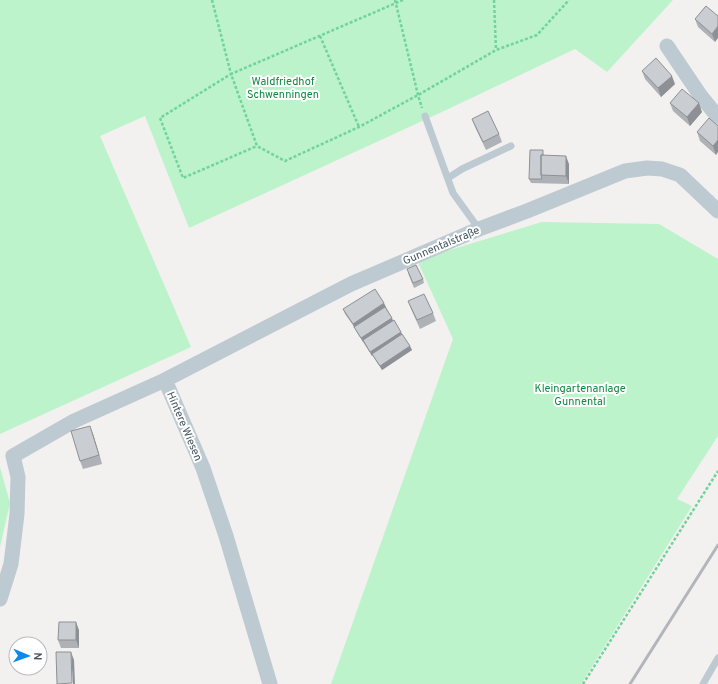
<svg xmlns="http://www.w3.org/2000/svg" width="718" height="684" font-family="Overpass,sans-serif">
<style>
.green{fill:#bcf3cb}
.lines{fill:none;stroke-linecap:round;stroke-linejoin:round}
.path{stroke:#71d498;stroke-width:2.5;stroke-dasharray:3 2;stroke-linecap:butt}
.lane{stroke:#bdcad1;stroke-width:7}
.street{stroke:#bdcad1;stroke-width:15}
.rail{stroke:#b2b6bb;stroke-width:3}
.wall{fill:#aeb1b5}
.shaded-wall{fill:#8d9094}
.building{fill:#caced3;stroke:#8d9094}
.labels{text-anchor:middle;stroke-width:4;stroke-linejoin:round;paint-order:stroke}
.park-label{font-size:11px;fill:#0f883f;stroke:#fff}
.street-label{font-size:11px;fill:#465660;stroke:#fff}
</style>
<rect width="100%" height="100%" fill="#f3f0f0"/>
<path class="green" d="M0,0h673l-66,72 -32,-23 -131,62 -255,117 -44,-112 -45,20 91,211 -191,87z
M542,222l117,2 59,35v177l-41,63 15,7 -111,178h-250l122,-345 -36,-79z
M0,467l10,36 -10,44z"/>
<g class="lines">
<path class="path" d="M212,0l19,74 -71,44 23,60 74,-32
M395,0l23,95 4,13
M403,0l-172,74 26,72 28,15 74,-34 59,-32 78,-45 41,-15 32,-35
M494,0l2,50
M320,36l39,91
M583,684l135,-213"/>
<path class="lane" d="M425,116l28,77 26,36
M448,178l14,-9 49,-23
M703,684l15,-26"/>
<path class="street" d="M667,46l33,49 18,22
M165,380l38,88 23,68 44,148
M0,599l11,-35 6,-50 1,-37 -5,-21 61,-35 91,-41 186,-96 128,-55 48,-18 98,-40 22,-3 15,1 18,6 38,36"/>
<path class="rail" d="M630,684l88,-139"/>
</g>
<path class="wall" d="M706,6l9,36 -17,-15 -3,-8z
M642,71l33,13 -14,13 -16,-18z
M670,103l32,9 -12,14 -17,-15z
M472,119l27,15 3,8 -16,8 -11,-23z
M718,126l-2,29 -16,-14 -3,-9z
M544,154v1l25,9v20l-38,-1 -2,-4z
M408,273l15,6 1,4 -10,5z
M408,301l25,12 3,8 -16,8 -9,-20z
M386,307l6,11 1,3 19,29 -30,20 -8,-12 -1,-3 -1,1 -7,-11 -2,-3 -7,-11 -1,-3 -10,-14 -2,-5z
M93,434l9,30 -19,5 -3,-8z
M79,630v18h-18l-3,-8z"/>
<path class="shaded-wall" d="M718,26v12l-3,4 -3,-8z
M672,76l3,8 -14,13 -3,-9z
M699,103l3,9 -12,14 -3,-9z
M718,140v12l-2,3 -3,-9z
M566,156l3,8v20l-3,-8z
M384,303l2,4 -32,21 -1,-4z
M392,318l1,4 -30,20 -2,-4z
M401,332l2,4 -31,18 1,1 -1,1 -2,-4z
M410,346l2,4 -30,20 -2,-4z
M90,426l3,8 9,30 -3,-9z
M76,622l3,8v18l-3,-8z
M71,652l3,8 1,24h-2z"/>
<path class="building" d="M706,6l12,10v10l-6,8 -17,-15z
M656,58l16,18 -14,12 -16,-17z
M682,89l17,14 -12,14 -17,-14z
M488,111l11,23 -16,8 -11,-23z
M709,118l9,8v14l-5,6 -16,-14z
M530,150h13v5h-2v20l1,4h-13z
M541,155l25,1v20l-25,-1z
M416,265l7,14 -10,4 -6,-14z
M375,289l9,14 -31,21 -10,-15z
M424,294l9,19 -16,7 -9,-19z
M385,307l7,11 -31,20 -7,-11z
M394,320l7,12 -31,20 -7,-12z
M402,334l8,12 -30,20 -8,-12z
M90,426l9,29 -19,6 -9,-30z
M59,622h17v18h-18z
M56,652h15l1,31 -15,1z"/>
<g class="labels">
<g class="park-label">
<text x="283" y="85">Waldfriedhof<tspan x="283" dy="13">Schwenningen</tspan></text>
<text x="580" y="392">Kleingartenanlage<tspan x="580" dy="13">Gunnental</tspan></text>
</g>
<g class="street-label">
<text transform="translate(441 245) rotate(-23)" y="4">Gunnentalstraße</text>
<text transform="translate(185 426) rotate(67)" y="4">Hintere Wiesen</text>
</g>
</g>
<g transform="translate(28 656) rotate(92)"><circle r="19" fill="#ffffff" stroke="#b5bbbf"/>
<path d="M0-3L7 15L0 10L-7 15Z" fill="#0a89f3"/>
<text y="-6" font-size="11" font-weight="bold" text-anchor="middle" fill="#465660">N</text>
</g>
</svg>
